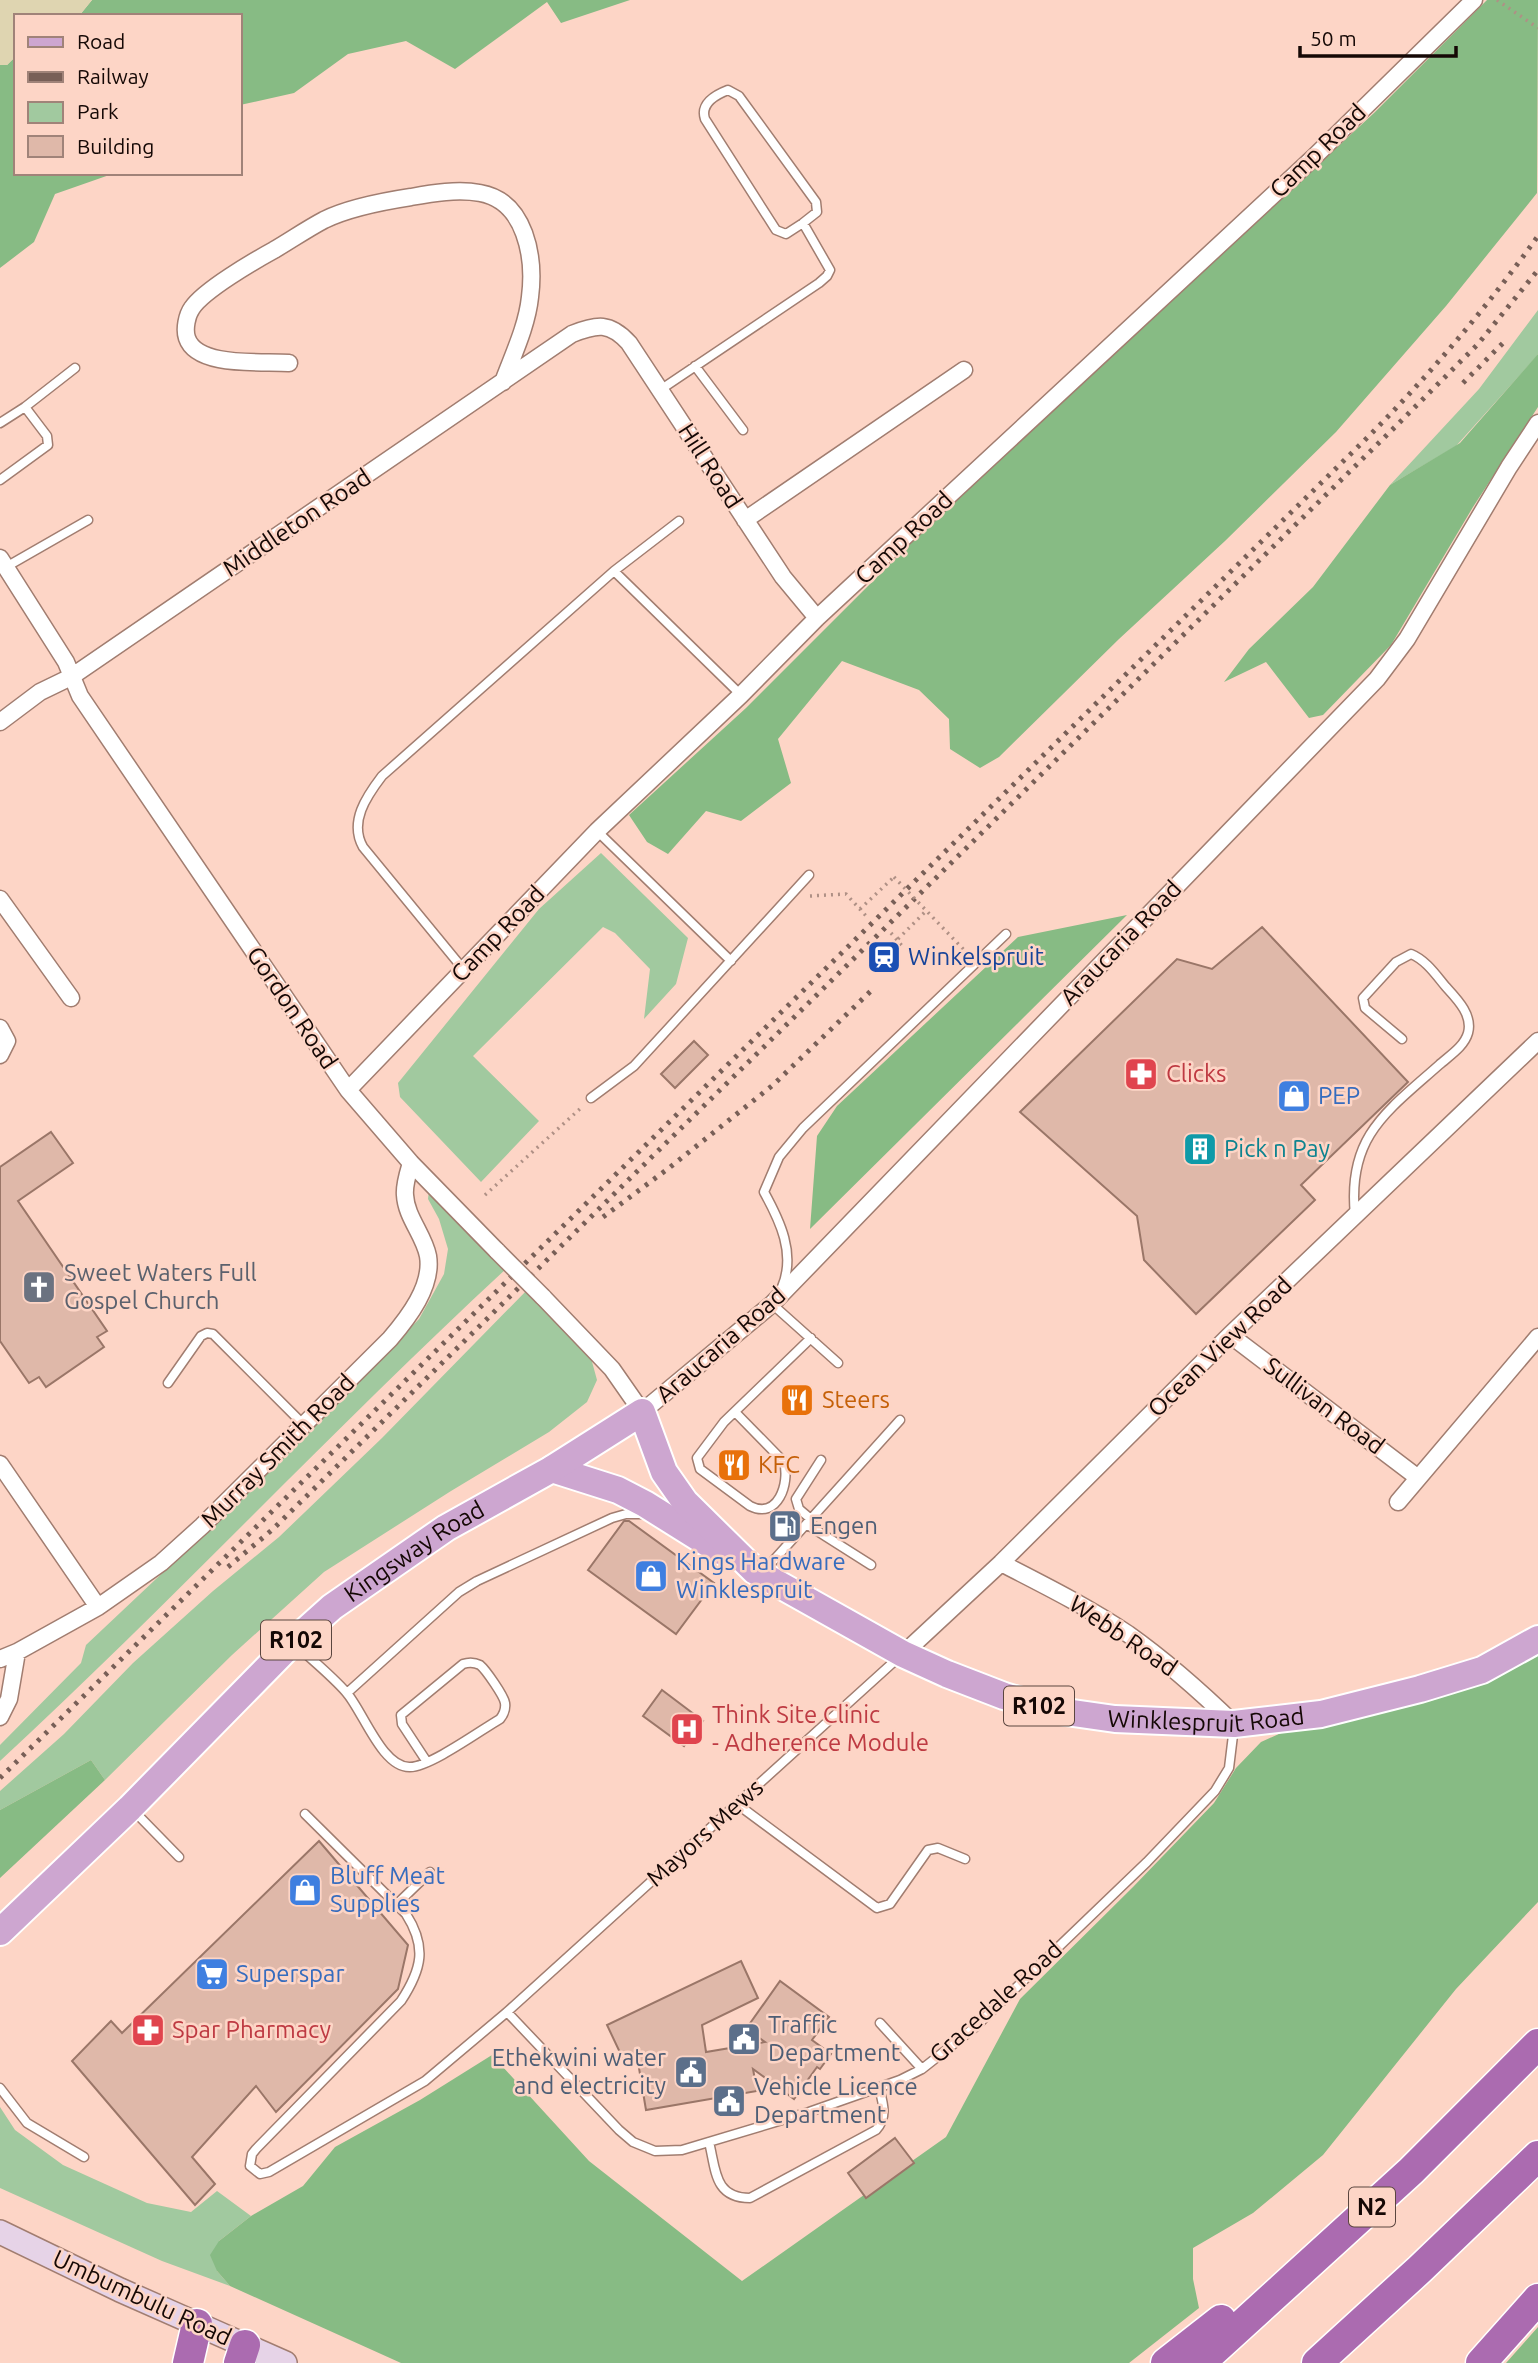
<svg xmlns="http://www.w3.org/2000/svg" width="1538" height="2363" font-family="Ubuntu,sans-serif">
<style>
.green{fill:#a1c99f}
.forest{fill:#87bb84}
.sand{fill:#dfd5b1}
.building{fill:#dfb8a9;stroke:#9a7668;stroke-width:2}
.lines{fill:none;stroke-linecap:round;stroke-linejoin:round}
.lane-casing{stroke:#a17d70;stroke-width:11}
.street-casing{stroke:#a17d70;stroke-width:19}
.secondary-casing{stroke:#a17d70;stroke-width:26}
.primary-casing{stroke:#fff;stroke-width:30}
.highway-casing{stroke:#fff;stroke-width:33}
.path{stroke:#af9085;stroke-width:3.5;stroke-dasharray:2 5;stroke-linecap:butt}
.lane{stroke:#fff;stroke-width:8}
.street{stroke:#fff;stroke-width:16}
.secondary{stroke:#e6d3e7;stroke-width:23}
.primary{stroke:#cda6d0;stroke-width:26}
.highway{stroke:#ab6bb0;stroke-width:30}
.rail{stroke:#785f57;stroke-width:5;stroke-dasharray:3.5 7;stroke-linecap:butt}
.street-bridge-casing{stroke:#a17d70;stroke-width:19;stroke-linecap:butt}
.path-bridge{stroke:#af9085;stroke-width:3.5;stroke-dasharray:2 5;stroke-linecap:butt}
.street-bridge{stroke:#fff;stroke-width:16}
.labels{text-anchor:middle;stroke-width:5;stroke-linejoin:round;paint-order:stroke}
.shield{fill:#fdd5c6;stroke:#5b463f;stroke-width:2}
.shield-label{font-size:23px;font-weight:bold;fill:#150805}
.street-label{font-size:24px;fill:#150805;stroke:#fdd5c6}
.transit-label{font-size:24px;fill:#164399;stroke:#fdd5c6;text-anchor:start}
.health-label{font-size:24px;fill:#be3a42;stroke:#fdd5c6;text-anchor:start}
.shop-label{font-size:24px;fill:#366cbe;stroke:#fdd5c6;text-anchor:start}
.culture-label{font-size:24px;fill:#0d838f;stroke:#fdd5c6;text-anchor:start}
.worship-label{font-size:24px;fill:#5b616d;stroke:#fdd5c6;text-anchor:start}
.food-label{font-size:24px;fill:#c56008;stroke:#fdd5c6;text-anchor:start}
.service-label{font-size:24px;fill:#4e5e75;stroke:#fdd5c6;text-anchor:start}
</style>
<rect width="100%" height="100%" fill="#fdd5c6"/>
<path class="green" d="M1538,310v44l-2,3 -80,89 -66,39 89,-96z
M601,853l87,85 -12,46 -32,35 6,-50 -35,-36 -12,-6 -130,129 66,65 -58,61 -81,-85 -2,-14 141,-174z
M429,1190l78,78c-173,160 -334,333 -507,493v-16l81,-82 5,-18 158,-149 175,-177 25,-45 4,-25 -9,-30 -11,-20z
M527,1290l64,68 6,22 -10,22 -38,30 -98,59 -127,81 -92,83 -127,125 -14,-20 -91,50v-19l64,-57 69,-71 80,-72 66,-54 103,-99z
M0,2107l15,23 48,35 84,38 44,9 26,-21 34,25 -32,25 -2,30 13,15 -68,-25 -162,-73z"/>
<path class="forest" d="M92,0h538l-69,23 -14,-21 -92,67 -49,-28 -58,13 -54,39 -54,12v-89h-161z
M1487,0h51l-1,193 -91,113 -110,126 -111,109 -106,98 -120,118 -19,11 -30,-19 -1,-30 -30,-29 -77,-29 -64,78 13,44 -50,38 -35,-10 -38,43 -21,-12 -18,-27 117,-107 182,-182 446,-413z
M16,56v117h99l-60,21 -21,48 -34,26v-203h7z
M1538,354v53l-65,100 -82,138 -68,70 -14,3 -43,-56 -42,20 25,-33 64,-62 77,-102 70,-42z
M1127,915l-317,314 7,-93 20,-30 181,-169z
M1538,1653v249l-82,87 -133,166 -70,58 -60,35v31l6,29 -70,55h-728l-171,-77 -13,-15 -7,-16 9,-14 32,-25 52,-30 32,-39 85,-47 72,-45 97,106 153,120 204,-144 74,-138 113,-112 81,-84 22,-35 25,-26 29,-13z
M91,1760l14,20 -105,98v-68z
M1538,2327v36h-32z"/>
<path class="sand" d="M0,0h92l-13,16h-63v40l-9,9h-7z"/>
<path class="building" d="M1262,927l146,155 -107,103 14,15 -119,114 -52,-54 -7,-44 -117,-104 157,-153 35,10z
M694,1041l14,14 -33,33 -14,-14z
M51,1132l22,31 -55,38 89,130 -10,6 7,10 -58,40 -7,-10 -10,6 -29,-42v-174z
M624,1521h5l85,62 -38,51 -88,-64z
M662,1690l41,31 -19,25 -41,-30z
M319,1841l89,104 -10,44 -122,123 -20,-26 -64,71 23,27 -20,21 -123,-144 39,-40 11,12z
M741,1961l17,37 -56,27 4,27 59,-10 -19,-13 34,-48 49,36 -17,23 19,14 -11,15 -3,-2 -23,32 -41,-30 4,22 -111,19 -9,-54 -13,5 -17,-36z
M895,2138l19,25 -48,35 -18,-25z"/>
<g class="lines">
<g class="lane-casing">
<path id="lane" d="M695,366l48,64
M660,390l159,-107 8,-7 3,-6 -27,-47 -17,11 -10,-4 -71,-111c-5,-15 10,-24 23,-29l11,6 77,106 1,10 -14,11
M0,423l25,-16 50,-39
M0,480l48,-35 -1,-9 -22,-29
M6,567l82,-47
M614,571l127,124
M597,831l134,130
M464,970l-101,-123c-14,-25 3,-50 19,-71l232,-205 65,-50
M591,1098l43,-32 175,-191
M1355,1215c-8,-78 31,-103 84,-150 10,-9 25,-18 29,-32 5,-18 -11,-34 -22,-46 -10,-12 -20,-27 -35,-33l-15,8 -33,36 2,10 37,31
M782,1287c14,-33 -2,-66 -18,-95l15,-35 24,-29 203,-194
M774,1301l-2,3 66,59
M168,1383l33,-47 6,-3 6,1 91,91
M735,1412l49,50c6,21 -6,58 -34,44l-50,-37 -3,-11 27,-36 87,-84
M812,1520l-13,-11 -3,-10 25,-39
M808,1525l63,40
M763,1572l137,-152
M295,1644c17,16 36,31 51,48 17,19 36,76 64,75 20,0 71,-37 90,-48 4,-5 6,-9 5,-16 -1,-7 -19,-33 -25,-38 -6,-3 -11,-3 -17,-1l-62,51 1,9 25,38
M347,1693l112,-101 18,-11 135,-63 14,-4h19
M737,1804l140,104 13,-4 38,-54 10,-2 27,11
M133,1810l46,47
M305,1814l101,100c21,33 16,55 -5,87l-145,148 -4,5 -2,12 10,8 9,-2 156,-91 82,-69 391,-354
M397,1904l33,-32
M507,2012l112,118 14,12 22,9 27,-1 127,-38 91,-32 22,-11 52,-41 173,-166 68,-71 14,-23 5,-41
M880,2023l42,46
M0,2088l27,35 57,34
M709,2142c7,28 5,56 41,56l126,-68c12,-13 7,-27 3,-42"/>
</g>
<g class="street-casing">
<path id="street" d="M289,363c-27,-2 -92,5 -102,-25 -3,-9 0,-23 5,-30 12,-18 62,-47 82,-58 17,-10 33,-21 50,-30 24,-12 61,-19 87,-23 22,-4 47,-8 69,-4 46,8 55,65 50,104 -3,29 -17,58 -27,85
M745,520l219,-150
M0,558l66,104 14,34 268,394 63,73 86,88
M0,722l40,-30 31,-15 501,-343c25,-10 38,-12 57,9l154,234 34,41
M0,899l71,99
M0,1028l7,13 -7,14
M348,1090l249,-259 144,-136 76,-77 496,-460 161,-158
M543,1297l69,72 30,43 130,-108 605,-625 30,-40 102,-172 29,-44
M1230,1335l187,142
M0,1464l98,143
M1398,1502l140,-165
M1001,1563c43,22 87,44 127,71 38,27 73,58 106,90
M903,1654l98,-91 229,-228 308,-294
M0,1659l17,-7 81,-45 63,-44 41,-37 188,-187c18,-21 43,-53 38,-83 -4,-21 -22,-39 -23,-61 -1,-10 3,-22 6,-32
M0,1717l9,-18 8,-47"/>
</g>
<g class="secondary-casing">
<path id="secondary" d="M0,2232l120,58 165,73"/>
</g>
<g class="primary-casing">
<g id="primary">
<path d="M552,1469l66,21 27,14 75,47"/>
<path id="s1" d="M0,1932l130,-124 163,-166 39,-35 114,-79 106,-59 90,-57 22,60 21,30 70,69 148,83 44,20 57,22 48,14 63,9 119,5 87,-10 99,-25 62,-19 56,-31"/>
</g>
</g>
<g class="highway-casing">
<path id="highway" d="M188,2363l9,-39
M239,2363l6,-18
M1166,2363l55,-43
M1200,2363l211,-192 127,-127
M1317,2363l103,-94 118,-113
M1481,2363l57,-64"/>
</g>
<path class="path" d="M1497,0l41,28
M810,896l36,-2 22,24
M860,909l34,-32
M891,933l13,15
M898,939l28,-28
M485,1195l97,-88"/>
<use href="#lane" class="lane"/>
<use href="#street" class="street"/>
<use href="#secondary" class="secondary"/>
<use href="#primary" class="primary"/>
<use href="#highway" class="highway"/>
<path class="rail" d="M1463,383l44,-44
M603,1217l66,-49 104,-83 102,-98
M228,1567l44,-37 1124,-1104 82,-82 60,-74
M0,1778l1371,-1344c61,-62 117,-128 167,-198"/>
<g class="street-bridge-casing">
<path id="street-bridge" d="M497,1251l46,46"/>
</g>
<path class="path-bridge" d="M894,877l72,75"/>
<use href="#street-bridge" class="street-bridge"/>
</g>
<defs>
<g id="station-square" transform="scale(1.75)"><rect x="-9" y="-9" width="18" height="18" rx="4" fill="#1a4fb4" stroke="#fdd5c6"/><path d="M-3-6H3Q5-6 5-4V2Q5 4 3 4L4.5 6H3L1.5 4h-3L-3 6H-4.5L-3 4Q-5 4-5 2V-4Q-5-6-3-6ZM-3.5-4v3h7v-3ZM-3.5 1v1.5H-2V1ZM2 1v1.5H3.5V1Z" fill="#fff"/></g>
<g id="pharmacy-square" transform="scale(1.75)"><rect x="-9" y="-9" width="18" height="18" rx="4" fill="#e0444e" stroke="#fdd5c6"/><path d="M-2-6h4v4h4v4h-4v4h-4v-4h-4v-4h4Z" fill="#fff"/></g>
<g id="shop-square" transform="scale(1.75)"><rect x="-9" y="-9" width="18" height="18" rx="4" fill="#3f7fe0" stroke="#fdd5c6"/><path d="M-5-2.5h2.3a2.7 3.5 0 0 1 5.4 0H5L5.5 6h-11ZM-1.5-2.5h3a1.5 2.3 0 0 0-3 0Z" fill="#fff"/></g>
<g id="building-square" transform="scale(1.75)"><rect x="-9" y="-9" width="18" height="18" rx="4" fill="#0f9aa8" stroke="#fdd5c6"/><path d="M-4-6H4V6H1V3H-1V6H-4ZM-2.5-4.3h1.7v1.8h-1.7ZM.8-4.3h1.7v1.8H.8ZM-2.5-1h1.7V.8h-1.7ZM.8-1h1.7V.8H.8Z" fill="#fff"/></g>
<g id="church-square" transform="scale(1.75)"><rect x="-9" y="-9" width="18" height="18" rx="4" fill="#6b7280" stroke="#fdd5c6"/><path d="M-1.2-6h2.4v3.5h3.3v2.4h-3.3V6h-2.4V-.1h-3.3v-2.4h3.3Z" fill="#fff"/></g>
<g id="restaurant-square" transform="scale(1.75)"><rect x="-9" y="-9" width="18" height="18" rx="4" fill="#e8710a" stroke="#fdd5c6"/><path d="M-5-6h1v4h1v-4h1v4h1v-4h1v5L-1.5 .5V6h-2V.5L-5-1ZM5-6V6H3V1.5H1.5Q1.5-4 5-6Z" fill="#fff"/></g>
<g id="fuel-square" transform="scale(1.75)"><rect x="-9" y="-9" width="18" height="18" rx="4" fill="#5c6f8a" stroke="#fdd5c6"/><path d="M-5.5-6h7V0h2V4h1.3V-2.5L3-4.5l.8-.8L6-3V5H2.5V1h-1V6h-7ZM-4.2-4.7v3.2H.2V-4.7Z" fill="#fff"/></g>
<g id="hospital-square" transform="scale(1.75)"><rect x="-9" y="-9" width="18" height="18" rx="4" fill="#e0444e" stroke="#fdd5c6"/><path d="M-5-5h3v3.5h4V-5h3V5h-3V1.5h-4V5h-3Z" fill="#fff"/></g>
<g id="supermarket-square" transform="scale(1.75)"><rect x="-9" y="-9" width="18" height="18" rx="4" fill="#3f7fe0" stroke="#fdd5c6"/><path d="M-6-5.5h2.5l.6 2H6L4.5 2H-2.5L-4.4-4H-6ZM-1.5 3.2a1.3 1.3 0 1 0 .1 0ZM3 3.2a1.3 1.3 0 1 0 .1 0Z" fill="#fff"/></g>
<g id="civic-square" transform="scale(1.75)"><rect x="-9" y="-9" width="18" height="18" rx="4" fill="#5c6f8a" stroke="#fdd5c6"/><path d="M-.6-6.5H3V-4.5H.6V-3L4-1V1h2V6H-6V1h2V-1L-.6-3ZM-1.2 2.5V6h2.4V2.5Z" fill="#fff"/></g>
</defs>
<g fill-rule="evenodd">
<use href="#station-square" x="884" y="957"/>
<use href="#pharmacy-square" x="1141" y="1074"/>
<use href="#shop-square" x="1294" y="1096"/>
<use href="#building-square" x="1200" y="1149"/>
<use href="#church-square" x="39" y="1287"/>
<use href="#restaurant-square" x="797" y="1400"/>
<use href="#restaurant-square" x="734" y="1465"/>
<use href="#fuel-square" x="785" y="1526"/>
<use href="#shop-square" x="651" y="1576"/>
<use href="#hospital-square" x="687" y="1729"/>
<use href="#shop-square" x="305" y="1890"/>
<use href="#supermarket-square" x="212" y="1974"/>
<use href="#pharmacy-square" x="148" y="2030"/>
<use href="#civic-square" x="744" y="2039"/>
<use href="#civic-square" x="691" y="2072"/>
<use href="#civic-square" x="729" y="2101"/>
</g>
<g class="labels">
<g class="shield">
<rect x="261" y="1620.5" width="70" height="39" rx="5"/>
<rect x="1004" y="1686.5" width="70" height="39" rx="5"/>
<rect x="1349" y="2187.5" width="46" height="39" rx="5"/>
</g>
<g class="shield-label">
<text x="296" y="1648">R102</text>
<text x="1039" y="1714">R102</text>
<text x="1372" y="2215">N2</text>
</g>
<g class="street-label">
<text transform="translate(1318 151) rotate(-44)" y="8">Camp Road</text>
<text transform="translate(710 466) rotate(57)" y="8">Hill Road</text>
<text transform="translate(297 523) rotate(-34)" y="8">Middleton Road</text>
<text transform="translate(904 538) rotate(-43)" y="8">Camp Road</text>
<text transform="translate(498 934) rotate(-46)" y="8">Camp Road</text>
<text transform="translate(1121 943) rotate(-46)" y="8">Araucaria Road</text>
<text transform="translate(292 1008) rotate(56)" y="8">Gordon Road</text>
<text transform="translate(721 1345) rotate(-41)" y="8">Araucaria Road</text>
<text transform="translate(1220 1347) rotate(-44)" y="8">Ocean View Road</text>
<text transform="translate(1324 1406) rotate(37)" y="8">Sullivan Road</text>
<text transform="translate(278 1451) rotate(-45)" y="8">Murray Smith Road</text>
<text dy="8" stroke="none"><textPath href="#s1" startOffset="564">Kingsway Road</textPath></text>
<text transform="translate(1123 1636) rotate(34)" y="8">Webb Road</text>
<text dy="8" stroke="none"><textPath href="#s1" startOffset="1514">Winklespruit Road</textPath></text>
<text transform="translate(705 1833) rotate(-42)" y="8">Mayors Mews</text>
<text transform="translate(996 2002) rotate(-42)" y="8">Gracedale Road</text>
<text transform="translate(142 2298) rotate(25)" y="8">Umbumbulu Road</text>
</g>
<g class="transit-label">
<text x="908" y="965">Winkelspruit</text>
</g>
<g class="health-label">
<text x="1166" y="1082">Clicks</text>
<text x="712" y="1723">Think Site Clinic<tspan x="712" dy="28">- Adherence Module</tspan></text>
<text x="172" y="2038">Spar Pharmacy</text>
</g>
<g class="shop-label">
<text x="1318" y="1104">PEP</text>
<text x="676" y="1570">Kings Hardware<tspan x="676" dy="28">Winklespruit</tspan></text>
<text x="330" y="1884">Bluff Meat<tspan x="330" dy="28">Supplies</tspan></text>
<text x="236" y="1982">Superspar</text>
</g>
<g class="culture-label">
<text x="1224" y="1157">Pick n Pay</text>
</g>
<g class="worship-label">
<text x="64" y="1281">Sweet Waters Full<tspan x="64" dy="28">Gospel Church</tspan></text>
</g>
<g class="food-label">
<text x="822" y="1408">Steers</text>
<text x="758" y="1473">KFC</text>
</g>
<g class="service-label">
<text x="810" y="1534">Engen</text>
<text x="768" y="2033">Traffic<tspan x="768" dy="28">Department</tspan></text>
<text x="666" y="2066" text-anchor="end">Ethekwini water<tspan x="666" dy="28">and electricity</tspan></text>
<text x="754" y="2095">Vehicle Licence<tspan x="754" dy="28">Department</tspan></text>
</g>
</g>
<rect x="14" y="14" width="228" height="161" fill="#fdd5c6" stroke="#a08379" stroke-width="2"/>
<rect x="28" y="37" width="35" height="10" fill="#cda6d0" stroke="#a08379" stroke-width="2"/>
<text x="77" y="49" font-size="21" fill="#150805">Road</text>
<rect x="28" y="72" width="35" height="10" fill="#785f57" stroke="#a08379" stroke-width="2"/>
<text x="77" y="84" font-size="21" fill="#150805">Railway</text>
<rect x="28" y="102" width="35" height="21" fill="#a1c99f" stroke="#a08379" stroke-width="2"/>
<text x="77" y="119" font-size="21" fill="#150805">Park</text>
<rect x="28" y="136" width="35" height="21" fill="#dfb8a9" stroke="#a08379" stroke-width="2"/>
<text x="77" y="154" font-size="21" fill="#150805">Building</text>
<path d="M1300 46v10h156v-10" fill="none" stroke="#150805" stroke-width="3.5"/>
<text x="1310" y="46" font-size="21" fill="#150805" stroke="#fdd5c6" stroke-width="5" paint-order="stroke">50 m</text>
</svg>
